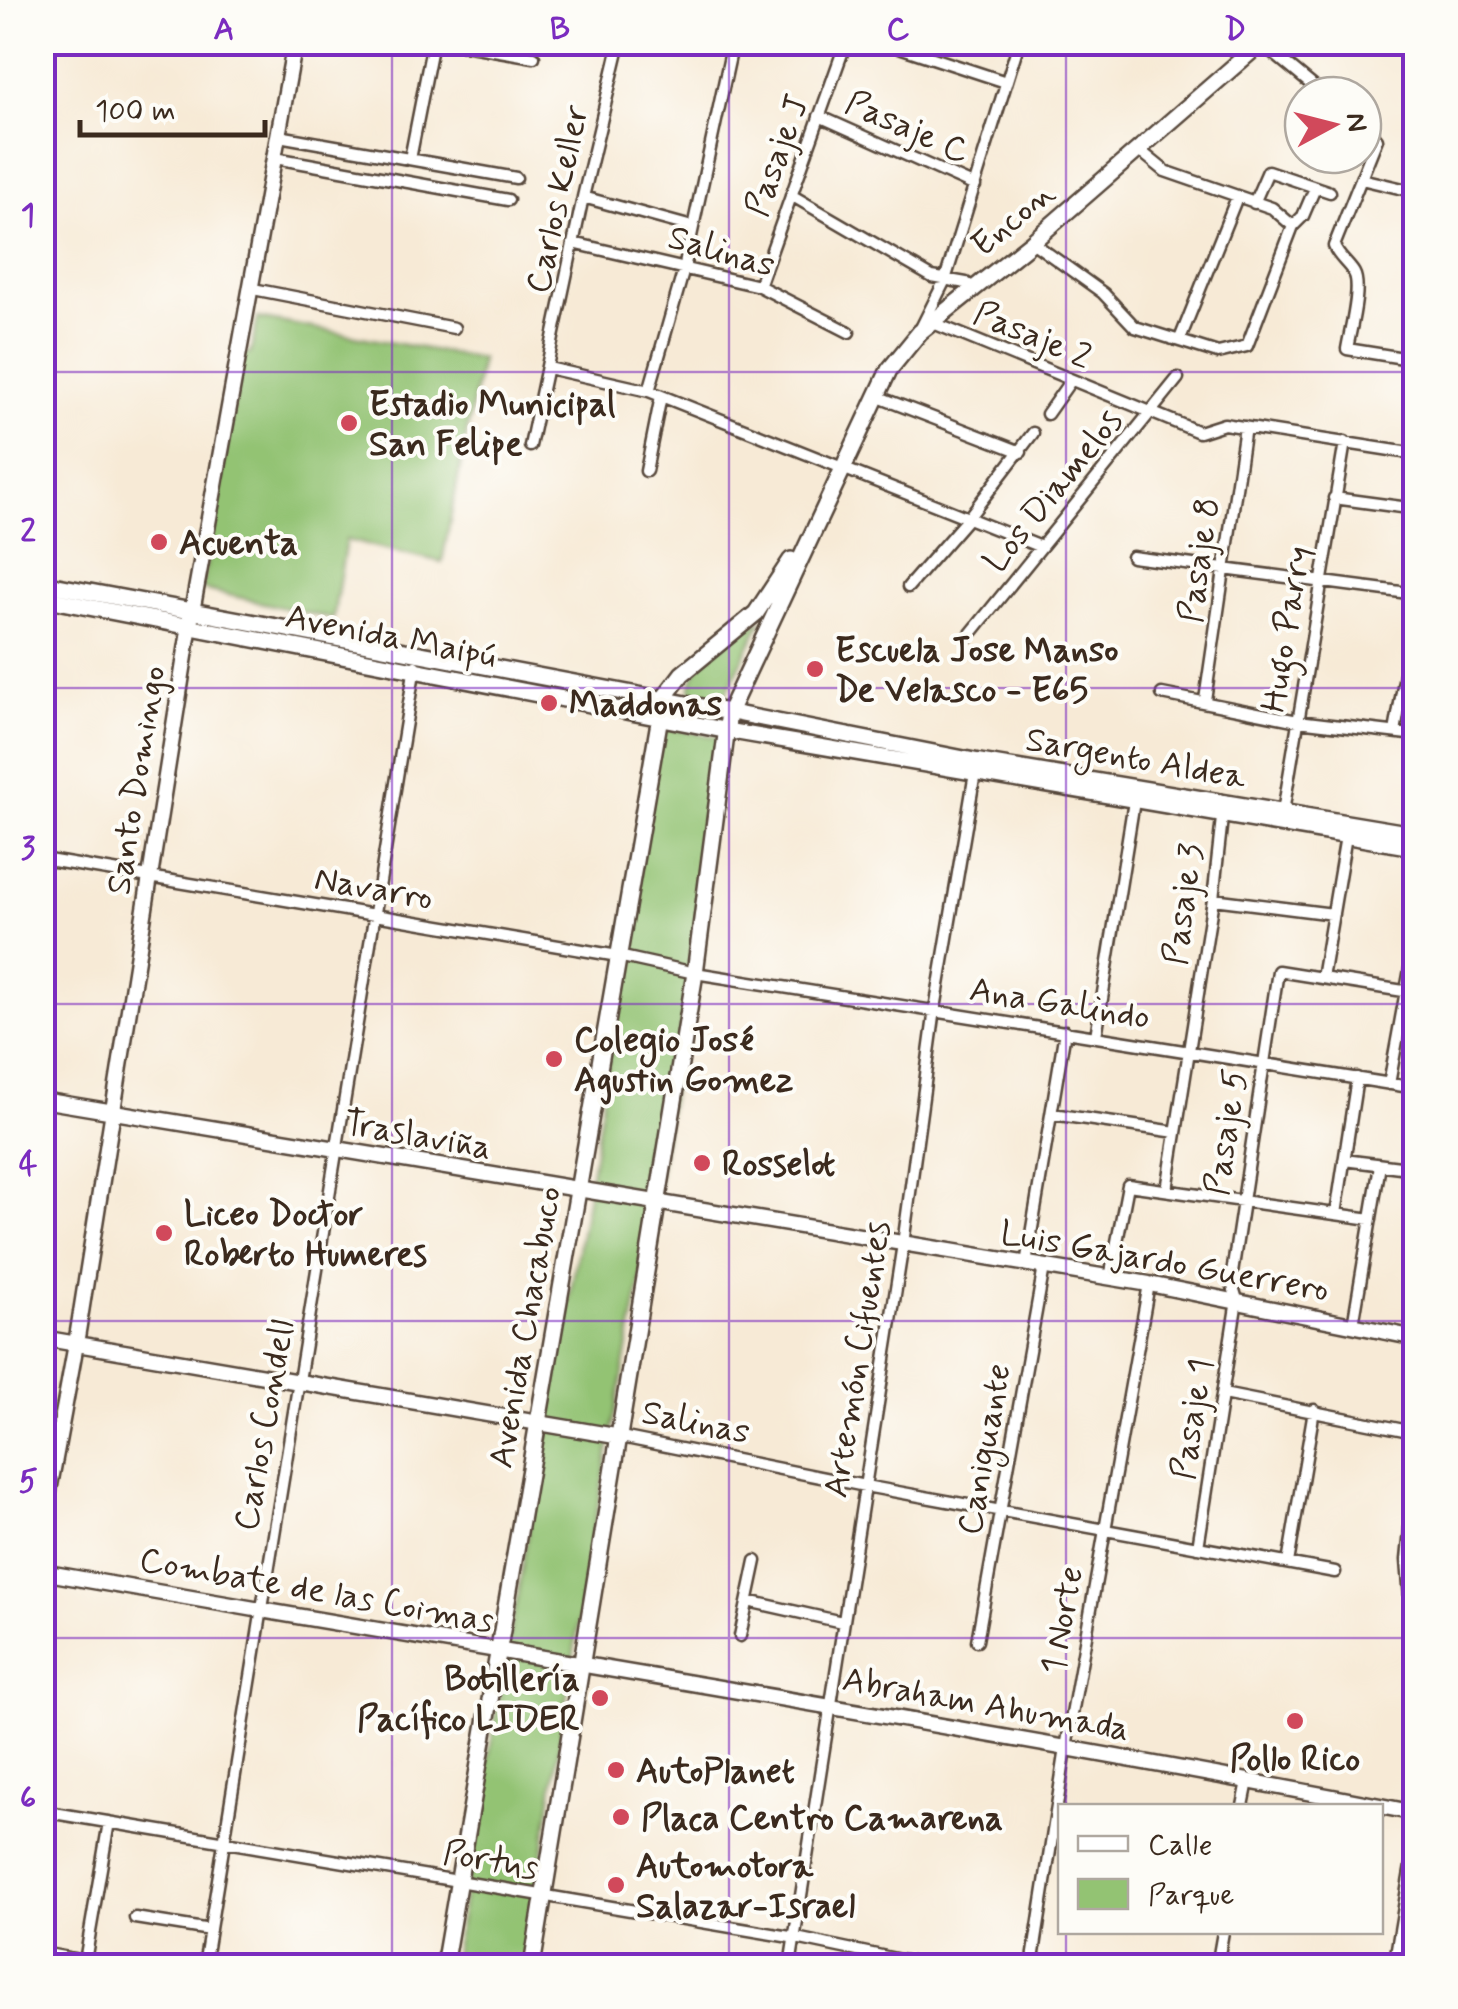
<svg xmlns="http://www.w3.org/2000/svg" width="1458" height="2009" font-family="Mynerve,sans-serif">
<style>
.green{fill:#93c373;stroke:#677648;stroke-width:2.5}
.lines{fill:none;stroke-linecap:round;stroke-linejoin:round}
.street-casing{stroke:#57473a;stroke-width:15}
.secondary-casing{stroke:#57473a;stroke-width:19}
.primary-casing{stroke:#57473a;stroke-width:20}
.street{stroke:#fff;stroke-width:10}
.secondary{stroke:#fff;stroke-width:14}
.primary{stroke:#fff;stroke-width:15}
.grid{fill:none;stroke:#7b2cbf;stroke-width:2.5;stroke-opacity:0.55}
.poi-dot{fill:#d1495b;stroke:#fdfcf7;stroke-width:4}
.labels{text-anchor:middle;stroke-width:8;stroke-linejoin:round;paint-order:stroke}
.street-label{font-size:35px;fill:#3b2a1e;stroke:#fdfcf7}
.poi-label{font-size:35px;font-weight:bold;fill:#3b2a1e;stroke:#fdfcf7;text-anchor:start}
.neatline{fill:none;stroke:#7b2cbf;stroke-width:4}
.grid-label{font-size:32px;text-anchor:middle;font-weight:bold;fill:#7b2cbf}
</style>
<rect width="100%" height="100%" fill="#fdfcf7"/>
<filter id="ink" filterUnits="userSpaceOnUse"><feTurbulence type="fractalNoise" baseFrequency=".01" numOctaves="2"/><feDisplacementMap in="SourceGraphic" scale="20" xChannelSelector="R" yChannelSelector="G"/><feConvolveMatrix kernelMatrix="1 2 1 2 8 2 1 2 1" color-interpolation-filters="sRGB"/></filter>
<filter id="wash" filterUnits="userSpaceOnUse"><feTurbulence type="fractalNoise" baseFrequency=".0048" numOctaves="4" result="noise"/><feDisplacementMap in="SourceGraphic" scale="40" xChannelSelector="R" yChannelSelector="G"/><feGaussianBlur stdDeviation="2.25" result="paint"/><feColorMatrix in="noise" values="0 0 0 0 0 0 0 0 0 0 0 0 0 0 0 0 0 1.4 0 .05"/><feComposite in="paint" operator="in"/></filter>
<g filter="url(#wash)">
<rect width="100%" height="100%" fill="#f7ead6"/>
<path class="green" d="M258,318l223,41 -39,203 -96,-22 -13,79 -131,-30 40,-236 8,1z
M762,620l-38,78 -9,4 -24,-7c-4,-33 44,-64 71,-75z
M661,727l62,11 -68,466 -63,333 -67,429h-73l136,-773z"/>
</g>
<g filter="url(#ink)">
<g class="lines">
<g class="street-casing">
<path id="street" d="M446,42l88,15
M884,42l122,40
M1261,43l63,52
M819,116l156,70
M1363,123l14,16 -43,107c4,11 14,17 20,27 8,14 -4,58 -7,76l69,11
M279,136l237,42
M275,158l233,42
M410,159l23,-117
M1361,179l55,13
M791,195l141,82 34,6 9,6
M583,197l109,30
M1254,203l14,-32 62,21
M1293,226l10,-10 12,-28
M1032,242l71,51 32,34 83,26 29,-7 46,-120 -21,-18 -107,-37 -27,-22
M573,243l186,43 90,46
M759,286l87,-244
M253,289l201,39
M931,322l268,110 25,-8 192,30
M922,326l23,-46 74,-238
M1180,339l57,-142
M548,368l101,23 392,156
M649,391l35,-122 49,-227
M876,396l145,56
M1047,414l24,-34
M530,446l53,-249 37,-155
M646,471l15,-75
M1334,498l82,11
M1132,557l284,37
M908,587l61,-70 64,-84
M969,636l209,-258
M1162,694l136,27 118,14
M1205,700l40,-273
M1395,732l21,-121
M1282,818l63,-376
M42,859l576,97 77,17 721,115
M1213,899l120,15
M1322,978l24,-142
M1096,1036l39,-241
M1389,1084l27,-148
M1052,1114l124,18
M1344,1160l72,9
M1167,1190l46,-291 10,-90
M1336,1214l21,-136
M1026,1264l39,-233
M1110,1278l18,-93 243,34
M1353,1325l27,-160
M1223,1394l191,38
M621,1437l244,49 470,86
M1198,1547l39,-247 -6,-20 47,-309 138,22
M1288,1563l26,-153
M748,1601l94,21
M740,1636l16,-75
M977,1641l67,-374
M1243,1806l5,-25
M42,1811l754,127 133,28
M135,1918l75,12
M42,1953l43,8 24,-139
M204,1966l211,-1300
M790,1966l113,-722 32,-235 41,-242
M1032,1966l34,-218 83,-464
M1217,1966l6,-34"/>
</g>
<g class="secondary-casing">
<path id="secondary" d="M42,70l5,-28
M729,712l248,49 439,73
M729,731l687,117
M42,1100l1107,184 267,54
M42,1338l579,99
M1416,1488l-7,72 7,91
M42,1529l34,-185 116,-732 103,-570
M42,1572c458,81 917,152 1374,241
M1396,1966l20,-118
M1412,1966l4,-21"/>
</g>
<g class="primary-casing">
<path id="primary" d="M42,583l687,129
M42,598l687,133
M663,699l19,-25 74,-61 35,-53
M444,1966l219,-1267
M532,1966l163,-993 34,-261 160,-342 31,-38 112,-90 230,-200"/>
</g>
<use href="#street" class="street"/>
<use href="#secondary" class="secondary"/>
<use href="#primary" class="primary"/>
</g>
</g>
<path class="grid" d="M392,42v1924M729,42v1924M1066,42v1764M42,372h1374M42,688h1374M42,1004h1374M42,1321h1374M42,1638h1374M1066,1932v34"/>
<g class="poi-dot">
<circle cx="349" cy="423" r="10"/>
<circle cx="159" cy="542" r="10"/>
<circle cx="815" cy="669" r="10"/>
<circle cx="549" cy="703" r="10"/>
<circle cx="554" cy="1059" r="10"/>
<circle cx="702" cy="1163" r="10"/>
<circle cx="164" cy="1233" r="10"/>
<circle cx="600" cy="1698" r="10"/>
<circle cx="1295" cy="1721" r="10"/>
<circle cx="616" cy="1770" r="10"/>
<circle cx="621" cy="1817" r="10"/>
<circle cx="616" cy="1885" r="10"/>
</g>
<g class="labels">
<g class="street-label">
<text transform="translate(908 126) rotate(24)" y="12">Pasaje C</text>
<text transform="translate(776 155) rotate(-70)" y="12">Pasaje J</text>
<text transform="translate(556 199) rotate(-78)" y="12">Carlos Keller</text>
<text transform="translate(1012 218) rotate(-40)" y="12">Encon</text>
<text transform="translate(722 250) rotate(16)" y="12">Salinas</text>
<text transform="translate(1033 334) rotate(23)" y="12">Pasaje 2</text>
<text transform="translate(1052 490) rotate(-51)" y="12">Los Diamelos</text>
<text transform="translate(1198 560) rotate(-82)" y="12">Pasaje 8</text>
<text transform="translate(1285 629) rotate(-81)" y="12">Hugo Parry</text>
<text transform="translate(391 635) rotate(11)" y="12">Avenida Maipú</text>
<text transform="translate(1136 757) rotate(10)" y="12">Sargento Aldea</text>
<text transform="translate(135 780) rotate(-81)" y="12">Santo Domingo</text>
<text transform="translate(374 887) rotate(10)" y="12">Navarro</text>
<text transform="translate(1182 904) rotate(-82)" y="12">Pasaje 3</text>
<text transform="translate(1060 1002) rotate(9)" y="12">Ana Galindo</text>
<text transform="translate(1225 1132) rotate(-81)" y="12">Pasaje 5</text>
<text transform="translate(418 1134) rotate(10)" y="12">Traslaviña</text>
<text transform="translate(1165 1260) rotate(10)" y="12">Luis Gajardo Guerrero</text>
<text transform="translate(524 1327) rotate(-80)" y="12">Avenida Chacabuco</text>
<text transform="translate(856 1359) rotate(-81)" y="12">Artemón Cifuentes</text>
<text transform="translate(1191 1419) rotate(-81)" y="12">Pasaje 1</text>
<text transform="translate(696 1421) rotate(11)" y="12">Salinas</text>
<text transform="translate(263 1425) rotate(-80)" y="12">Carlos Condell</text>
<text transform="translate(983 1449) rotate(-80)" y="12">Caniguante</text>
<text transform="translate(317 1589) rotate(10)" y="12">Combate de las Coimas</text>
<text transform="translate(1061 1620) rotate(-80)" y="12">1 Norte</text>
<text transform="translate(986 1703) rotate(10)" y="12">Abraham Ahumada</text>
<text transform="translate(491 1859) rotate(10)" y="12">Portus</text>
</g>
<g class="poi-label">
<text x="369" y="415">Estadio Municipal<tspan x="369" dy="40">San Felipe</tspan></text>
<text x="179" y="554">Acuenta</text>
<text x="835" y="661">Escuela Jose Manso<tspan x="835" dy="40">De Velasco - E65</tspan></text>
<text x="569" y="715">Maddonas</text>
<text x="574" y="1051">Colegio José<tspan x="574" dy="40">Agustin Gomez</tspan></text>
<text x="722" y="1175">Rosselot</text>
<text x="184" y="1225">Liceo Doctor<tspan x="184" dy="40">Roberto Humeres</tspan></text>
<text x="580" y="1690" text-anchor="end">Botillería<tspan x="580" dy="40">Pacífico LIDER</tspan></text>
<text x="1295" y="1770" text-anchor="middle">Pollo Rico</text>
<text x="636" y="1782">AutoPlanet</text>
<text x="641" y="1829">Placa Centro Camarena</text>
<text x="636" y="1877">Automotora<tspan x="636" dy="40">Salazar-Israel</tspan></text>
</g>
</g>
<rect width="1458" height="2009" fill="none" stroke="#fdfcf7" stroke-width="110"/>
<rect x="1058" y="1804" width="325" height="130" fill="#fdfcf7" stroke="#afa8a0" stroke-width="2.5"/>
<rect x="1078" y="1836" width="50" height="15" fill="#ffffff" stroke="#afa8a0" stroke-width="2.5"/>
<text x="1148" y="1854" font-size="30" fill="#3b2a1e">Calle</text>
<rect x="1078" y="1879" width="50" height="30" fill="#93c373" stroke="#afa8a0" stroke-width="2.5"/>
<text x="1148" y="1904" font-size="30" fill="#3b2a1e">Parque</text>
<g transform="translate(1333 125) rotate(83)"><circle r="48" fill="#fdfcf7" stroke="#afa8a0" stroke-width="2.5"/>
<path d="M0-8L18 38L0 25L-18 38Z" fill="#d1495b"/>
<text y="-15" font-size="28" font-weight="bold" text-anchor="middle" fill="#3b2a1e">N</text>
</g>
<path d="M80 120v15h185v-15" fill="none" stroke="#3b2a1e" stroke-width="5"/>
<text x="95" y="120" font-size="30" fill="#3b2a1e" stroke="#fdfcf7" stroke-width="8" paint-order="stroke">100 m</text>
<rect x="55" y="55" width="1348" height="1899" class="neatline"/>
<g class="grid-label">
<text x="224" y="39">A</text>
<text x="560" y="39">B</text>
<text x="898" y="39">C</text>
<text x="1235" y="39">D</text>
<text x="28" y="225">1</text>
<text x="28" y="541">2</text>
<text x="28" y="858">3</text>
<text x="28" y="1174">4</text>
<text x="28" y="1491">5</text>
<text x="28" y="1807">6</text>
</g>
</svg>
